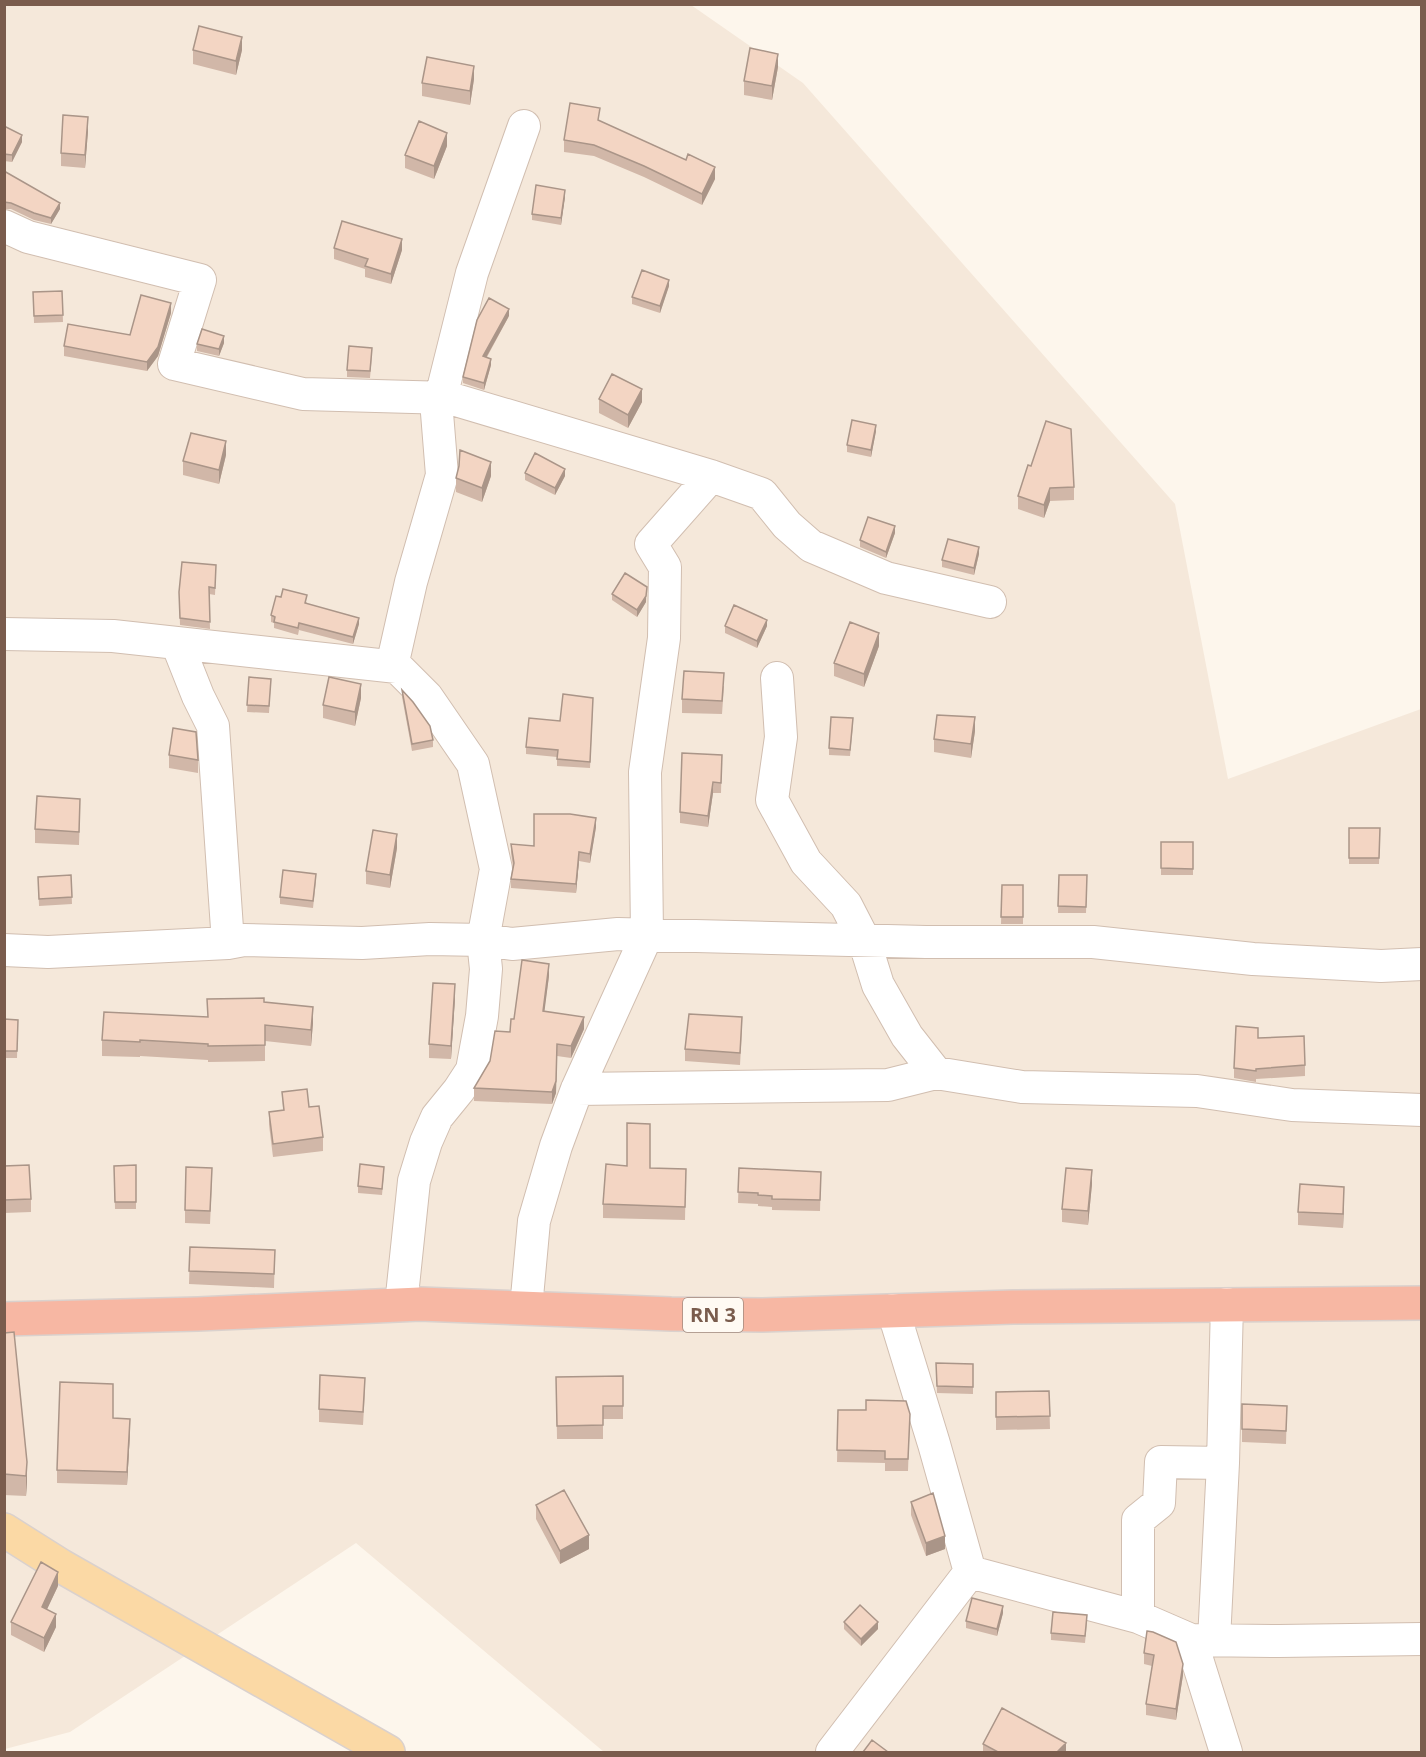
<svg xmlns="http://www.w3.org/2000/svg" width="1426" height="1757" font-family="'Open Sans',sans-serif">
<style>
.residential{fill:#f5e8da}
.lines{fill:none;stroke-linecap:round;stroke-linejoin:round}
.minor-casing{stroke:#d1beb0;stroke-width:34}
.major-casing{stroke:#dad1cd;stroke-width:36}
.highway-casing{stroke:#dad1cd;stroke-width:36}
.minor{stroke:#fff;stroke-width:32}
.major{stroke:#fbd9a5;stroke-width:33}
.highway{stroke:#f7b7a3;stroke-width:33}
.wall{fill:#d1b7a8}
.shaded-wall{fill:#aa9588}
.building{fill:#f3d5c3;stroke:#aa9588;stroke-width:1.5}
.labels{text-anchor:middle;stroke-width:5;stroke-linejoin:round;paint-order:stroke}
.shield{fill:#fffaf3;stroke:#a28b7f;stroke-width:1.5}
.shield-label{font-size:20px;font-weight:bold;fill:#7a5c4d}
</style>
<rect width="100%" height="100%" fill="#fdf6ec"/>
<path class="residential" d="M5,5h686l112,78 372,421 53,275 193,-70v1043h-817l-248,-209 -286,189 -65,17z"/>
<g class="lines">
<g class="minor-casing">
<path id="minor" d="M4,226l24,11 172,43 -26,84 129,30 146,4 262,78 51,18 25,31 24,21 75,32 104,24
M4,634l109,2 284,31 30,30 46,67 23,105 -13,71 3,29 -4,47 -10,54 -13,20 -22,27 -11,25 -12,39 -13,124
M177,643l21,53 15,30 15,217
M392,666l19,-84 31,-107 -5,-62 35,-140 52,-147
M777,678l4,59 -9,63 34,62 40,43 18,35 14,45 29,51 29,37 86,14 175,4 95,14 130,5
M4,950l44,2 180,-9 16,-3 118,3 68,-4 53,1 29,4 106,-10 308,8h167l160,17 128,7 41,-2
M577,1089l311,-4 48,-12
M526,1308l8,-87 22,-75 21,-57 70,-154 -2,-163 19,-134 1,-71 -14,-23 60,-68
M893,1310l41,134 36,128 168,45
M1223,1463l-62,-1 -2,41 -21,17v97l53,23 88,1 143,-2
M1191,1640l35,112
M1214,1640l9,-177 4,-159
M832,1752l138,-180"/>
</g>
<g class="major-casing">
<path id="major" d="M4,1530l57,36 327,186"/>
</g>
<g class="highway-casing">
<path id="highway" d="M4,1319l194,-5 222,-10 251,10 91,1 251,-8 409,-4"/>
</g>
<use href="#minor" class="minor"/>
<use href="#major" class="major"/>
<use href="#highway" class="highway"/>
</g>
<path class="wall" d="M193,50h49l-6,25 -43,-11z
M778,67l-6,33 -28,-5v-14z
M474,79l-4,26 -48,-9v-13z
M599,121l116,58 -13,26 -58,-28 -50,-21 -30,-4v-12z
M4,126l18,16 -10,20 -8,-1z
M88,131l-3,37 -24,-2v-13z
M447,146l-13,33 -29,-11v-13z
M4,171l56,38 -9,15 -17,-4 -23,-11h-7z
M565,197l-4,28 -29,-5v-6z
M334,248l68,2 -11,34 -26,-7v-8l-31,-10z
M669,286l-9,27 -28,-9v-7z
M62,291l1,31 -29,1 -1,-31z
M171,313l-13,43 -11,15 -83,-15v-10l66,-11z
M509,316l-22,41 4,8 -7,25 -21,-7v-6z
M224,343l-5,13 -22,-5v-7z
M372,355l-2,23 -23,-1v-7z
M599,399l43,3 -14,26 -29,-15z
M876,431l-5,26 -24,-5v-7z
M226,455l-7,29 -36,-9v-14z
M1028,465l46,22v13l-24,1 -6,17 -26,-9v-13z
M525,473l40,3 -10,19 -30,-15z
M491,476l-9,26 -26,-10v-14z
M895,533l-9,25 -26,-11v-7z
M979,554l-5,21 -32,-8v-7z
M216,572l-1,23 -6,-1 1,35 -30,-4 -1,-33z
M647,587l-1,15 -9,15 -25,-17v-6z
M307,602l-1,2 53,20 -6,20 -54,-14 -1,5 -24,-7v-5l-3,-1v-7z
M725,626h42l-10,22 -32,-15z
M879,646l-15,41 -30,-11v-13z
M249,677l22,2 -2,34 -22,-1z
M724,686l-2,28 -40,-1v-14z
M402,690l31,50v7l-21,4 -10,-54z
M361,698l-6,28 -32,-8v-13z
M593,704l-3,64 -33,-2v-9l-31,-3v-7l34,-26z
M853,724l-3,32 -21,-1v-7z
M975,731l-4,27 -37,-6v-13z
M169,755l29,5v13l-29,-5z
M722,755l-1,38h-8l-5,34 -28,-4v-11z
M80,812l-1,33 -44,-2v-14z
M596,827l-6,36 -11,-2 -3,32 -65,-5v-9l2,-12 -2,-14v-9l23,2z
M1349,828h31l-1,36h-30z
M1161,842h32v33h-32z
M397,848l-7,40 -24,-4v-13z
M71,875l1,29 -33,2 -1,-29z
M1059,875h28l-1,38h-28z
M316,881l-3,27 -33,-4v-7z
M1002,885h21v39h-22z
M549,976l-5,35 40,18 -13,29 -14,-2 -1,37 -4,11 -78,-3v-13l36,-56 4,-13z
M455,998l-4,61 -22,-1v-14z
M264,1002l49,21 -2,23 -46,-5v20l-57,1v-2l-68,-4v1l-38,-1v-16l106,-23z
M4,1019l14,1 -1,38h-13z
M742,1029l-2,36 -55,-4v-12z
M1258,1038l47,27v11l-49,3v3l-22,-4v-10z
M282,1092l41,45v14l-50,6 -4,-32v-13l14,-2z
M136,1165v44h-21l-1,-43z
M4,1166l27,33v13l-27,1z
M650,1168l36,1 -1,51 -82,-2v-14z
M739,1168l82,4 -1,39 -48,-1v-3l-14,-1v-2l-20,-1z
M384,1173l-2,22 -24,-2v-7z
M212,1181l-2,43 -25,-1v-13z
M1092,1184l-4,41 -26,-3v-13z
M1344,1201l-1,27 -45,-3v-13z
M190,1247l85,3 -1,38 -85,-4z
M4,1333l23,149 -1,14 -22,-1z
M936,1363l37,1v30l-36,-1z
M623,1376v43h-20v20h-46l-1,-62z
M365,1391l-2,34 -44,-3v-13z
M1049,1391l1,38 -54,1v-38z
M1242,1404l45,2 -1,38 -44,-2z
M838,1410l72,4 -2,57h-23v-8l-48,-1z
M130,1432l-3,53 -70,-2v-13z
M911,1502l34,47 -19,7 -15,-41z
M536,1505l53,44 -29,15 -24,-45z
M58,1586l-11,23 9,18 -12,25 -33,-17v-13z
M1003,1613l-6,23 -31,-8v-7z
M844,1622l34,7 -17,17 -17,-17z
M1087,1622l-2,21 -34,-3v-7z
M1147,1631l36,44 -7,45 -30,-5v-11l6,-38 -8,-2v-11z
M983,1744l83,8h-83z"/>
<path class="shaded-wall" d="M242,37v13l-6,25v-14z
M778,54v13l-6,33v-14z
M474,66v13l-4,26v-14z
M88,117v14l-3,37v-13z
M447,133v13l-13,33v-13z
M22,135v7l-10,20v-7z
M715,167v12l-13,26v-11z
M565,190v7l-4,28v-7z
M60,203v6l-9,15v-6z
M402,239v11l-11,34v-10z
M669,280v6l-9,27v-7z
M171,303v10l-13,43 -11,15v-9z
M509,309v7l-26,47v-7z
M224,336v7l-5,13v-7z
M491,359v6l-7,25v-7z
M642,389v13l-14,26v-13z
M876,425v6l-5,26v-7z
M226,441v14l-7,29v-14z
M491,462v14l-9,26v-14z
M565,469v7l-10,19v-7z
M1050,488v13l-6,17v-13z
M895,526v7l-9,25v-6z
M979,547v7l-5,21v-7z
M646,596v6l-9,15v-7z
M359,618v6l-6,20v-7z
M767,620v6l-10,22v-7z
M879,633v13l-15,41v-13z
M361,684v14l-6,28v-14z
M975,717v14l-4,27v-14z
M713,782v11l-5,34v-11z
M596,818v9l-6,36v-9z
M397,834v14l-7,40v-13z
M579,852v9l-3,32v-9z
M549,964v12l-6,47v-12z
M455,984v14l-4,61v-13z
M313,1007v16l-2,23v-16z
M584,1017v12l-13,29v-12z
M557,1044l-1,49 -4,11v-12z
M1092,1170v14l-4,41v-14z
M1344,1187v14l-1,27v-14z
M130,1419v13l-3,53v-13z
M27,1462v20l-1,14v-20z
M589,1535v14l-29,15v-13z
M945,1536v13l-19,7v-13z
M58,1572v14l-16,34v-13z
M1003,1606v7l-6,23v-7z
M56,1614v13l-12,25v-14z
M878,1622v7l-17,17v-7z
M1183,1664v11l-7,45v-11z
M1066,1743v9h-9z"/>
<path class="building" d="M199,26l43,11 -6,24 -43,-11z
M750,48l28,6 -6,32 -28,-5z
M427,57l47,9 -4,25 -48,-8z
M570,103l30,5 -2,12 88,40 2,-6 27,13 -13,27 -58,-28 -50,-21 -30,-5z
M63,115l25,2 -3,38 -24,-2z
M419,121l28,12 -13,33 -29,-11z
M4,126l18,9 -10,20 -8,-1z
M4,171l56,32 -9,15 -17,-5 -23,-10 -7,-1z
M536,185l29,5 -4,28 -29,-4z
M342,221l60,18 -11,35 -26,-8 3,-7 -34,-11z
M642,270l27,10 -9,26 -28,-9z
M62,291l1,24 -29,1 -1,-24z
M141,295l30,8 -13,44 -11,15 -83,-16 4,-22 62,11z
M489,298l20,11 -26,47 8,3 -7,24 -21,-6 14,-57z
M202,329l22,7 -5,13 -22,-5z
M349,346l23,2 -2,23 -23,-1z
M612,374l30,15 -14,26 -29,-16z
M852,420l24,5 -5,25 -24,-5z
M1046,421l25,8 3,58 -24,1 -6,17 -26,-9 10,-31 3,1z
M191,433l35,8 -7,29 -36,-9z
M460,450l31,12 -9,26 -26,-10 3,-12z
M535,453l30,16 -10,19 -30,-15z
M868,517l27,9 -9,26 -26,-12z
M948,539l31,8 -5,21 -32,-8z
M182,562l34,3 -1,23 -6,-1 1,35 -30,-4 -1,-26z
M625,573l22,14 -1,9 -9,14 -25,-16z
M283,589l24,6 -2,8 54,15 -6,19 -54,-14 -1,5 -24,-6 1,-5 -4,-2 5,-19 5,1z
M734,605l33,15 -10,21 -32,-15z
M850,622l29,11 -15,41 -30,-11z
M684,671l40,2 -2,28 -40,-2z
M249,677l22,2 -2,27 -22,-1z
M329,677l32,7 -6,28 -32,-7z
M402,690l11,12 17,24 3,14 -21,4z
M563,694l30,4 -3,64 -33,-3 1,-9 -32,-3 3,-29 31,3z
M937,715l38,2 -4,27 -37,-5z
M831,717l22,1 -3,32 -21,-2z
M173,728l23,4 2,28 -29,-5z
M682,753l40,2 -1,28 -8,-1 -5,34 -28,-4z
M37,796l43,3 -1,33 -44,-3z
M534,814h36l26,4 -6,36 -11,-2 -3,32 -65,-5 3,-16 -3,-19 23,2z
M1349,828h31l-1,30h-30z
M373,830l24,4 -7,41 -24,-4z
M1161,842h32v27l-32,-1z
M283,870l33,4 -3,27 -33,-4z
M71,875l1,22 -33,2 -1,-22z
M1059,875h28l-1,32 -28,-1z
M1002,885h21v32h-22z
M522,960l27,4 -6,47 41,6 -13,29 -14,-2 -1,37 -4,11 -78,-4 16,-27 5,-30 15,1 1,-13h3z
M433,983l22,1 -4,62 -22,-2z
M264,998v4l49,5 -2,23 -46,-5v20l-57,1v-2l-68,-4v2l-38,-2 2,-28 104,5 -1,-18z
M689,1014l53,3 -2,36 -55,-4z
M4,1019l14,1 -1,31h-13z
M1236,1026l22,2v10l46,-2 1,29 -49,4v2l-22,-3z
M307,1089l2,18 10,-1 4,31 -50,7 -4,-32 15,-2 -2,-18z
M627,1123l23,1v44l36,1 -1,38 -82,-3 3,-40 21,2z
M360,1164l24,3 -2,22 -24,-3z
M29,1165l2,34 -27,1v-34z
M136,1165v37h-21l-1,-36z
M186,1167l26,1 -2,43 -25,-1z
M739,1168l82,4 -1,28 -48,-1v-3l-14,-1v-2l-20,-1z
M1066,1168l26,2 -4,41 -26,-2z
M1300,1184l44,3 -1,27 -45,-2z
M190,1247l85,3 -1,24 -85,-3z
M14,1332l13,130 -1,14 -22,-2v-141z
M936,1363l37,1v23l-36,-1z
M320,1375l45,3 -2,34 -44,-3z
M623,1376v30h-20v19l-46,1 -1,-49z
M60,1382l53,2v34l17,1 -3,53 -70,-2z
M1049,1391l1,25 -54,1v-25z
M866,1400l40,1 4,13 -2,45h-23v-8l-48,-1 1,-40h28z
M1242,1404l45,2 -1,25 -44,-2z
M564,1490l25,45 -29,16 -24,-46z
M933,1493l12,43 -19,7 -15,-41z
M41,1562l17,10 -16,35 14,7 -12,24 -33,-16z
M972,1598l31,8 -6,23 -31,-8z
M860,1605l18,17 -17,17 -17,-17z
M1053,1612l34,3 -2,21 -34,-3z
M1147,1631l6,1 23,10 7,22 -7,45 -30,-5 8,-49 -10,-2z
M1002,1708l64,35 -9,9h-59l-15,-8z
M872,1740l16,12h-25z"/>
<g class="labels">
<rect class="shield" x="683" y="1298" width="60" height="34" rx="4.5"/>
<g class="shield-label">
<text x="713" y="1322">RN 3</text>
</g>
</g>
<rect width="1426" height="1757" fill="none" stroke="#7a5c4d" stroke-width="12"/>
</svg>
